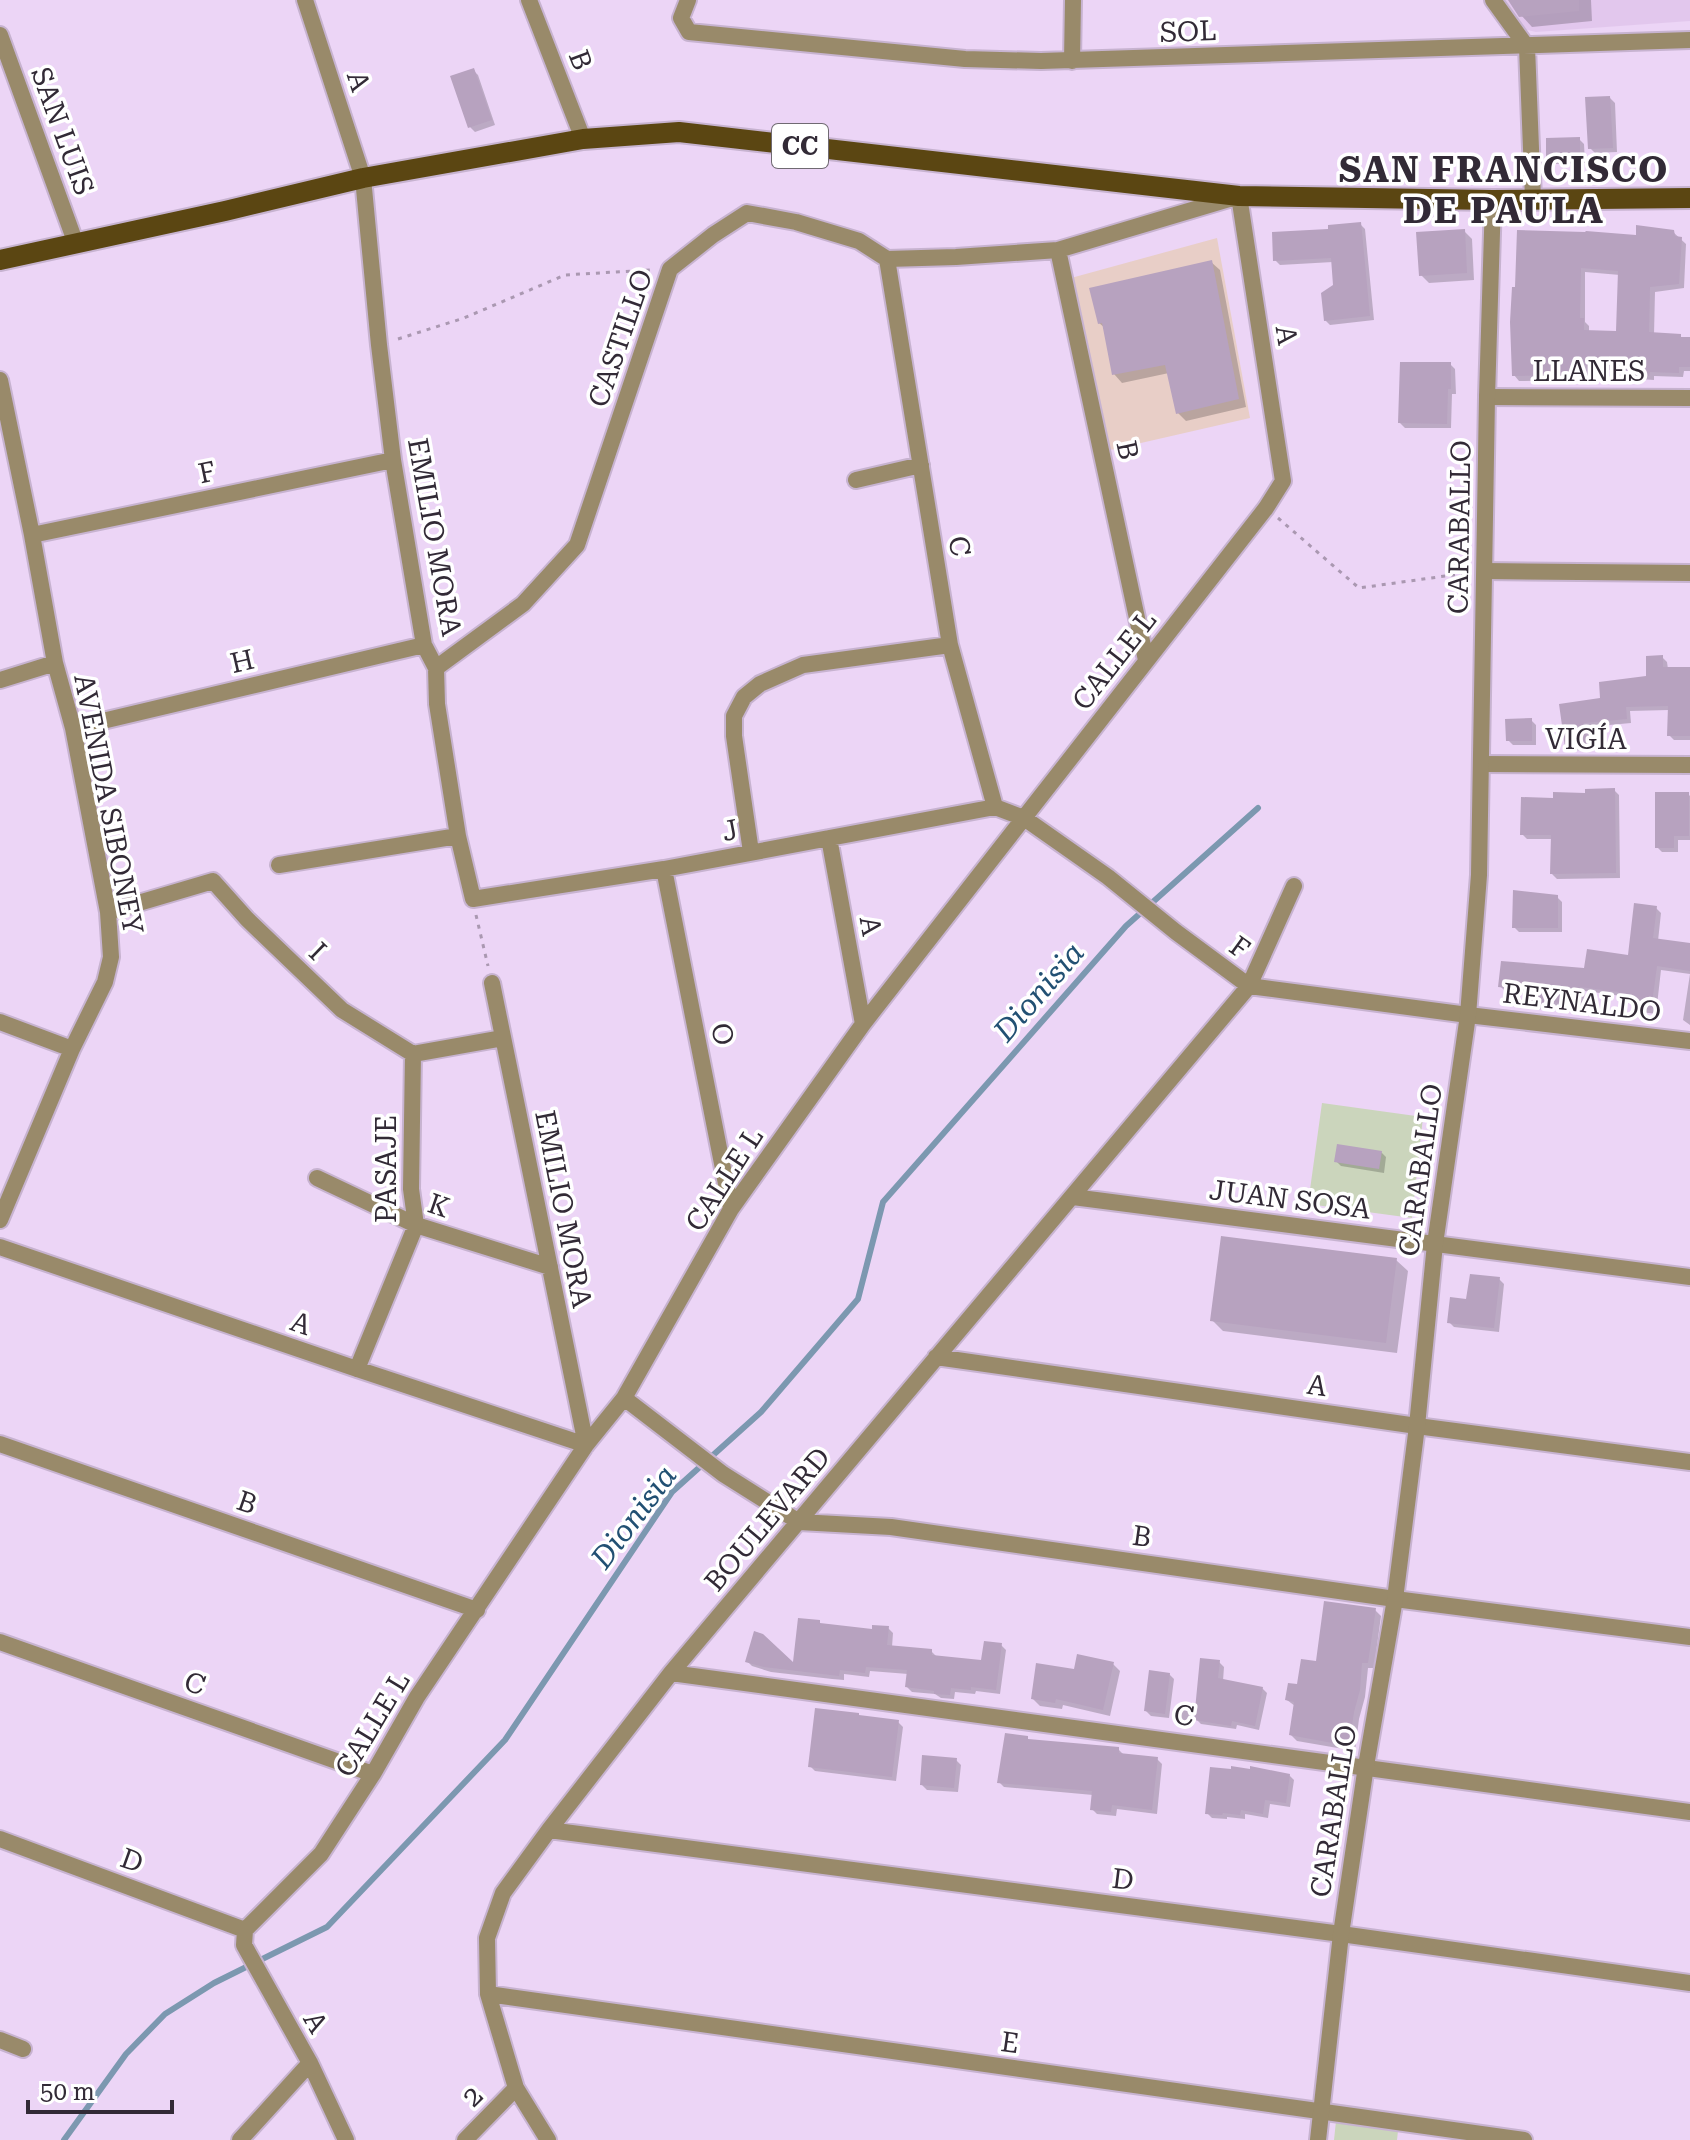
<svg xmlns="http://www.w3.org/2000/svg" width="1690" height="2140" font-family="'Roboto Serif',serif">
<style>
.built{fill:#e2c7ed}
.medical{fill:#e8cec7}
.green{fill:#cbd5bc}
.shadow{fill:#0003;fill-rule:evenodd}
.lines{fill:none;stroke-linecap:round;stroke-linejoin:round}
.stream{stroke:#7c98b0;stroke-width:6}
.building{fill:#b7a2bf;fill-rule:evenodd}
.minor-casing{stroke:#c7b3d0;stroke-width:20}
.tertiary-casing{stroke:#c7b3d0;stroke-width:20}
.primary-casing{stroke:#c7b3d0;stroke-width:24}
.path{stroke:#aa98b1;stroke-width:3;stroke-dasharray:4 6;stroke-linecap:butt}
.minor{stroke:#998a6a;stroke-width:16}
.tertiary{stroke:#998a6a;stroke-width:16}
.primary{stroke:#5b4612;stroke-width:20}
.labels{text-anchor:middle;stroke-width:7;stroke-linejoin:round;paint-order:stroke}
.shield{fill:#fff;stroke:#706a72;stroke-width:2}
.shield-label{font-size:26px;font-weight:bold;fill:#322a36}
.street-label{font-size:28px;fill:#322a36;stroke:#fff}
.water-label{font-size:30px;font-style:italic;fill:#225073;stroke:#fff}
.district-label{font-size:36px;font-weight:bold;letter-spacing:2px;fill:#322a36;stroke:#fff}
</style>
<rect width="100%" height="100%" fill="#ecd5f6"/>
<path class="built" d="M1501,0h189v21l-154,11 -17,-4z"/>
<path class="medical" d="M1217,238l33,180 -144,33 -35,-173z"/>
<path class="green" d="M1322,1103l101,14 -11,101 -104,-14z
M1336,2121l62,10 -1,9h-63z"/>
<path class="shadow" d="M1510,0h81l1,21 -60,6 -11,-12z
M473,70l5,5 17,50 -20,7 -5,-5z
M1610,98l5,5 2,49 -22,1 -5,-5z
M1579,139l5,5 1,19 -32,1 -5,-5z
M1360,224l5,5 9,91 -44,5 -5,-5 11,-34 -3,-24 -53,3 -5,-5 55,-29z
M1464,231l8,8 2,41 -45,3 -8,-8z
M1673,232l13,12 -2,44 -29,4 -1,43 26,1 4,3h6v32h-6l-1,6 -29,-1v4l-16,-1 -6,-5v-3l-43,-2v11l-70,1 -5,-6 -1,-86 125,-52zM1585,272l35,3 -2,58 -29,-1v-6l-4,-4z
M1211,262l9,8 26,137 -60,14 -8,-8 -9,-40 -47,10 -8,-9 -9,-46 -6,-5z
M1450,364l5,5 1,25h-4l-1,34h-46l-5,-5z
M1662,657l5,5 1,7h22v71h-16l-5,-5v-25l-39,1 1,12 -43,4 3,22 -19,2 -6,-5 -5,-41 41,-6 46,-21z
M1531,720l5,5v20h-23l-5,-5z
M1614,790l5,5 1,83 -63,1 -5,-5 1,-35h-26l-5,-5 33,-34z
M1688,794l2,2v44h-12v12h-16l-5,-5z
M1557,897l5,5v30h-43l-5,-5z
M1656,908l5,5 -3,28 32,5v28l-29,-4 -5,44 -15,-2 -5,-5 1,-4 -12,-3 -4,-4 -36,-5 -2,17 -28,-2 -1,5 -24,-3 -5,-5 2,-9 -22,-3 -5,-5 86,-16 43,-13z
M1690,974v51l-7,-5z
M1381,1152l5,5 -2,16 -43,-7 -5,-5z
M1396,1260l12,11 -11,82 -174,-22 -11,-11z
M1499,1279l5,5 -5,48 -45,-5 -5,-5 19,-21z
M1375,1610l6,6 -7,52h-6l-3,29 -6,22 -4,32 -58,-10 -6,-6 4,-29 -8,-6 31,-37z
M822,1625l52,6 14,-3 5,5 -1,14 39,4 5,5 47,6 18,-17 5,5 -6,44 -24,-3 -1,3 -20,-2 -1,7 -13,-1 -6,-4 -23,-2 -5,-5 1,-13 -38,-3 -1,6 -25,-3v6l-12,-1 -61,-7 -19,-6 -5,-5 47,5z
M1219,1662l5,5 -1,14 39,7 5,5 -8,37 -22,-5 -1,4 -35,-5 -5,-5z
M1113,1664l7,7 -10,45 -47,-11 -1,4 -22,-3 -7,-7 42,-28z
M1169,1674l5,5 -5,39 -18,-2 -5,-5z
M1175,1708l17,4 -1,12 -17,-3z
M861,1718l37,4 5,5 -7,54 -81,-10 -5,-5z
M1027,1738l4,4 87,7 5,5 34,5 5,5 -5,50 -40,-5 -1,7 -19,-2 -5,-5 1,-14 -89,-8 -5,-5z
M956,1760l5,5 -3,27 -31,-2 -5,-5z
M1289,1775l5,5 -4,27 -20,-3 -2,14 -23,-4v5l-18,-2v2l-15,-1 -5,-5z"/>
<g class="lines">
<path class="stream" d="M64,2140l62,-86 39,-40 49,-31 113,-56 178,-187 167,-248 89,-80 97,-113 25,-97 243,-276 132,-118"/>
</g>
<path class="building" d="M1508,0h71v11l-60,6z
M474,68l18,52 -24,8 -18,-52z
M1610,96l3,52 -25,1 -3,-52z
M1580,137v22l-34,1v-22z
M1361,222l9,94 -46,5 -3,-28 12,-8 -2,-27 -58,3 -1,-29 56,-3v-4z
M1636,225l38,5 1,6 7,1 -3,47 -29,3 -1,45 32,2v3h9v30h-11v6l-29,-1 -1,4 -19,-1 1,-8 -46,-2v10l-73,1 -2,-54 2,-35h3l2,-57 68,2 1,-1 50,4zM1581,268l37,3 -2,60 -32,-1v-12h-4z
M1465,229l2,44 -48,3 -3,-44z
M1212,260l27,139 -63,15 -11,-49 -53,10 -10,-52 -4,1 -9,-36z
M1400,362h51v27h-3l-1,35 -49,-1z
M1663,655v12h27v69h-23l1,-30 -42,1 1,12 -43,4 3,21 -22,3 -6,-43 41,-6 -1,-16 47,-6v-20z
M1532,718v23h-26l-1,-22z
M1615,788l1,85 -66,1 1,-39h-31l1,-38 32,1v-6l32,1v-4z
M1655,792h34v44h-15v12h-19z
M1513,890l45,5v33h-46z
M1634,903l23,3 -4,32 37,5v28l-33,-5 -6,44 -17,-2 1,-9 -17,-3 1,-4 -39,-5 -1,17 -29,-2v5l-27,-3 2,-14 -27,-3 3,-26 83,7 3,-19 41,6z
M1337,1144l45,7 -3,18 -45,-7z
M1221,1236l176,22 -11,85 -176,-22z
M1470,1274l30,3 -6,51 -47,-5 3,-26 16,2z
M1324,1601l52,7 -8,55h-6l-2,27 -6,22 -5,34 -60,-11 5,-33 -9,-2 3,-17 9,1 4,-25 15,2z
M798,1618l22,2v3l52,6v-4l17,1 -2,19 45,4v6l49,5 3,-19 18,2 -6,47 -25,-3v3l-20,-2 -1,7 -16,-1v-3l-6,-1 -23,-3 2,-17 -41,-3 -1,6 -25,-3 -1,6 -75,-9 -19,-5 9,-31 9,3 30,28z
M1077,1654l37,8 -11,48 -47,-11 -1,4 -24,-4 5,-36 38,6z
M1200,1658l20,2 -2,18 45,9 -8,39 -23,-5 -1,5 -37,-6z
M1149,1670l21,3 -5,41 -21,-3z
M815,1708l44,5v2l40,5 -7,57 -84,-10z
M1005,1733l23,3v3l91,8v6l39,4 -6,53 -40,-5 -1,7 -21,-2 2,-19 -95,-8z
M922,1755l35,3 -3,30 -34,-3z
M1231,1766l19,3v-3l40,8 -4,29 -21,-3 -2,14 -22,-4 -1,5 -17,-2 -1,2 -17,-1 5,-47 21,2z"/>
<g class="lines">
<g class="minor-casing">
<path id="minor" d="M305,0l58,178 16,167 14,115 31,185 12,23 1,36 21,132 15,63 191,-30 331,-62
M529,0l54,139
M688,0l-7,18 8,14 276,27 76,2 649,-21
M1493,0l34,47 6,152
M0,35l76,209
M1072,61l1,-61
M1058,250l88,410
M887,259l63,386 45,162 29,11 84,59 68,55 73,54 219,29 222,26
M0,380l32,155 23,128 18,65 35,184 3,45 -6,25 -33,67 -72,171
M1487,397l203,1
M856,480l65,-15
M32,535l361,-75
M1485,571l205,2
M0,680l55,-17
M73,728l351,-83
M1481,764l209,1
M829,838l34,186
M751,852l-17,-116v-20l10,-19 16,-13 43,-19 147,-20
M279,865l179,-29
M664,869l67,340
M108,912l105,-31 34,38 95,91 71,44 90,-16
M0,1022l72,27
M317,1178l99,47 134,42
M1073,1197l617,80
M0,1247l357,122 229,76 -94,-462
M936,1357l481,69 273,36
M357,1369l59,-144 -5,-36 2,-135
M624,1398l99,76 76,48 92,5 504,72 295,38
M0,1444l477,166
M0,1642l373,132
M671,1673l1019,139
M549,1830l792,104 349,49
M0,1839l245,91
M245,1930l76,-76 52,-80 44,-77 169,-252 38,-47 107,-189 132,-185 403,-516 17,-27 -44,-285 -181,54 -102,7 -69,2 -28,-18 -63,-19 -49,-9 -34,22 -43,34 -93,276 -54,59 -87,64
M245,1930l-1,15 66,118 36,77
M488,1994l1036,146
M0,2040l23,9
M240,2140l70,-77
M465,2140l51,-52
M548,2140l-32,-52 -28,-94 -1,-56 16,-45 46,-63 122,-157 578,-687 45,-100"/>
</g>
<g class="tertiary-casing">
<path id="tertiary" d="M1318,2140l23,-206 25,-168 29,-167 22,-173 18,-182 33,-229 11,-140 8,-478 6,-197"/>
</g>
<g class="primary-casing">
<path id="primary" d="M0,260l225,-49 138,-33 220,-39 96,-7 560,64 254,4 197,-2"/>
</g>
<path class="path" d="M398,339l66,-21 101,-43 85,-5
M1278,518l81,70 108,-15
M476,915l12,51"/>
<use href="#minor" class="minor"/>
<use href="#tertiary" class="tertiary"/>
<use href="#primary" class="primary"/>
</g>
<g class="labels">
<rect class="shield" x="772" y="124" width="56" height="44" rx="6"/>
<g class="shield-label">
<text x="800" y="155">CC</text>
</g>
<g class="street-label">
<text transform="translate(1188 31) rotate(-2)" y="10">SOL</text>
<text transform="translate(581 60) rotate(69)" y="10">B</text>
<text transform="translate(359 81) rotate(72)" y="10">A</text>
<text transform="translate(63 131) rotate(70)" y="10">SAN LUIS</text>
<text transform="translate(1287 335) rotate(81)" y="10">A</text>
<text transform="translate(620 338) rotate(-71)" y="10">CASTILLO</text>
<text x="1589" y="381">LLANES</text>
<text transform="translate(1128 450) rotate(78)" y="10">B</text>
<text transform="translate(207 472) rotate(-12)" y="10">F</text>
<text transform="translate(1459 527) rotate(-89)" y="10">CARABALLO</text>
<text transform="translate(435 537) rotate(80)" y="10">EMILIO MORA</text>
<text transform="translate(960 546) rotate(81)" y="10">C</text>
<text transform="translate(1114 660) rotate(-52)" y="10">CALLE L</text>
<text transform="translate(242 661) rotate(-13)" y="10">H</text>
<text x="1586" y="749">VIGÍA</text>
<text transform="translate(109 804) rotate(79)" y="10">AVENIDA SIBONEY</text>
<text transform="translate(730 830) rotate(-11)" y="10">J</text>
<text transform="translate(871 926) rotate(80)" y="10">A</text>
<text transform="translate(1240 947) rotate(36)" y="10">F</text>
<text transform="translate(318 951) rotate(44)" y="10">I</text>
<text transform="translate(1582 1002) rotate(7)" y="10">REYNALDO</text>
<text transform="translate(723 1034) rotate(79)" y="10">O</text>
<text transform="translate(386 1169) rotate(-90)" y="10">PASAJE</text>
<text transform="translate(1420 1170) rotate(-82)" y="10">CARABALLO</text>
<text transform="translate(724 1179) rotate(-57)" y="10">CALLE L</text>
<text transform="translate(1290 1199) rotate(7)" y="10">JUAN SOSA</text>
<text transform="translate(439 1205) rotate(19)" y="10">K</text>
<text transform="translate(564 1209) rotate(79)" y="10">EMILIO MORA</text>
<text transform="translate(301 1323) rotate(19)" y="10">A</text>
<text transform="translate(1317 1385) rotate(8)" y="10">A</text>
<text transform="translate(247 1502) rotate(19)" y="10">B</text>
<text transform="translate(767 1519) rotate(-50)" y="10">BOULEVARD</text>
<text transform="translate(1142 1536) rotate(8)" y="10">B</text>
<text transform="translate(195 1683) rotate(19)" y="10">C</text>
<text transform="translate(1184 1715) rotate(8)" y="10">C</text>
<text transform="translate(372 1724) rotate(-59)" y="10">CALLE L</text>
<text transform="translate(1333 1811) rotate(-81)" y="10">CARABALLO</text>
<text transform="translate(132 1860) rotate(20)" y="10">D</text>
<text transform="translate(1123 1879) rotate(7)" y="10">D</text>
<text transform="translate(316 2022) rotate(60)" y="10">A</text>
<text transform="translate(1010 2042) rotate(8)" y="10">E</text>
<text transform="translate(472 2096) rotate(-45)" y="10">2</text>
</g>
<g class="water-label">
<text transform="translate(1039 992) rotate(-49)" y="10">Dionisia</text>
<text transform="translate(634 1517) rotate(-53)" y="10">Dionisia</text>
</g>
<g class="district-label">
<text x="1504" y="182">SAN FRANCISCO<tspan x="1504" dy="41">DE PAULA</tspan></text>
</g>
</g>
<path d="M28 2100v12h144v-12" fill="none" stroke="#322a36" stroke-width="4"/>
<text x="40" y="2100" font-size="24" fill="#322a36" stroke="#ffffff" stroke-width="6" paint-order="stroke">50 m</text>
</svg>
